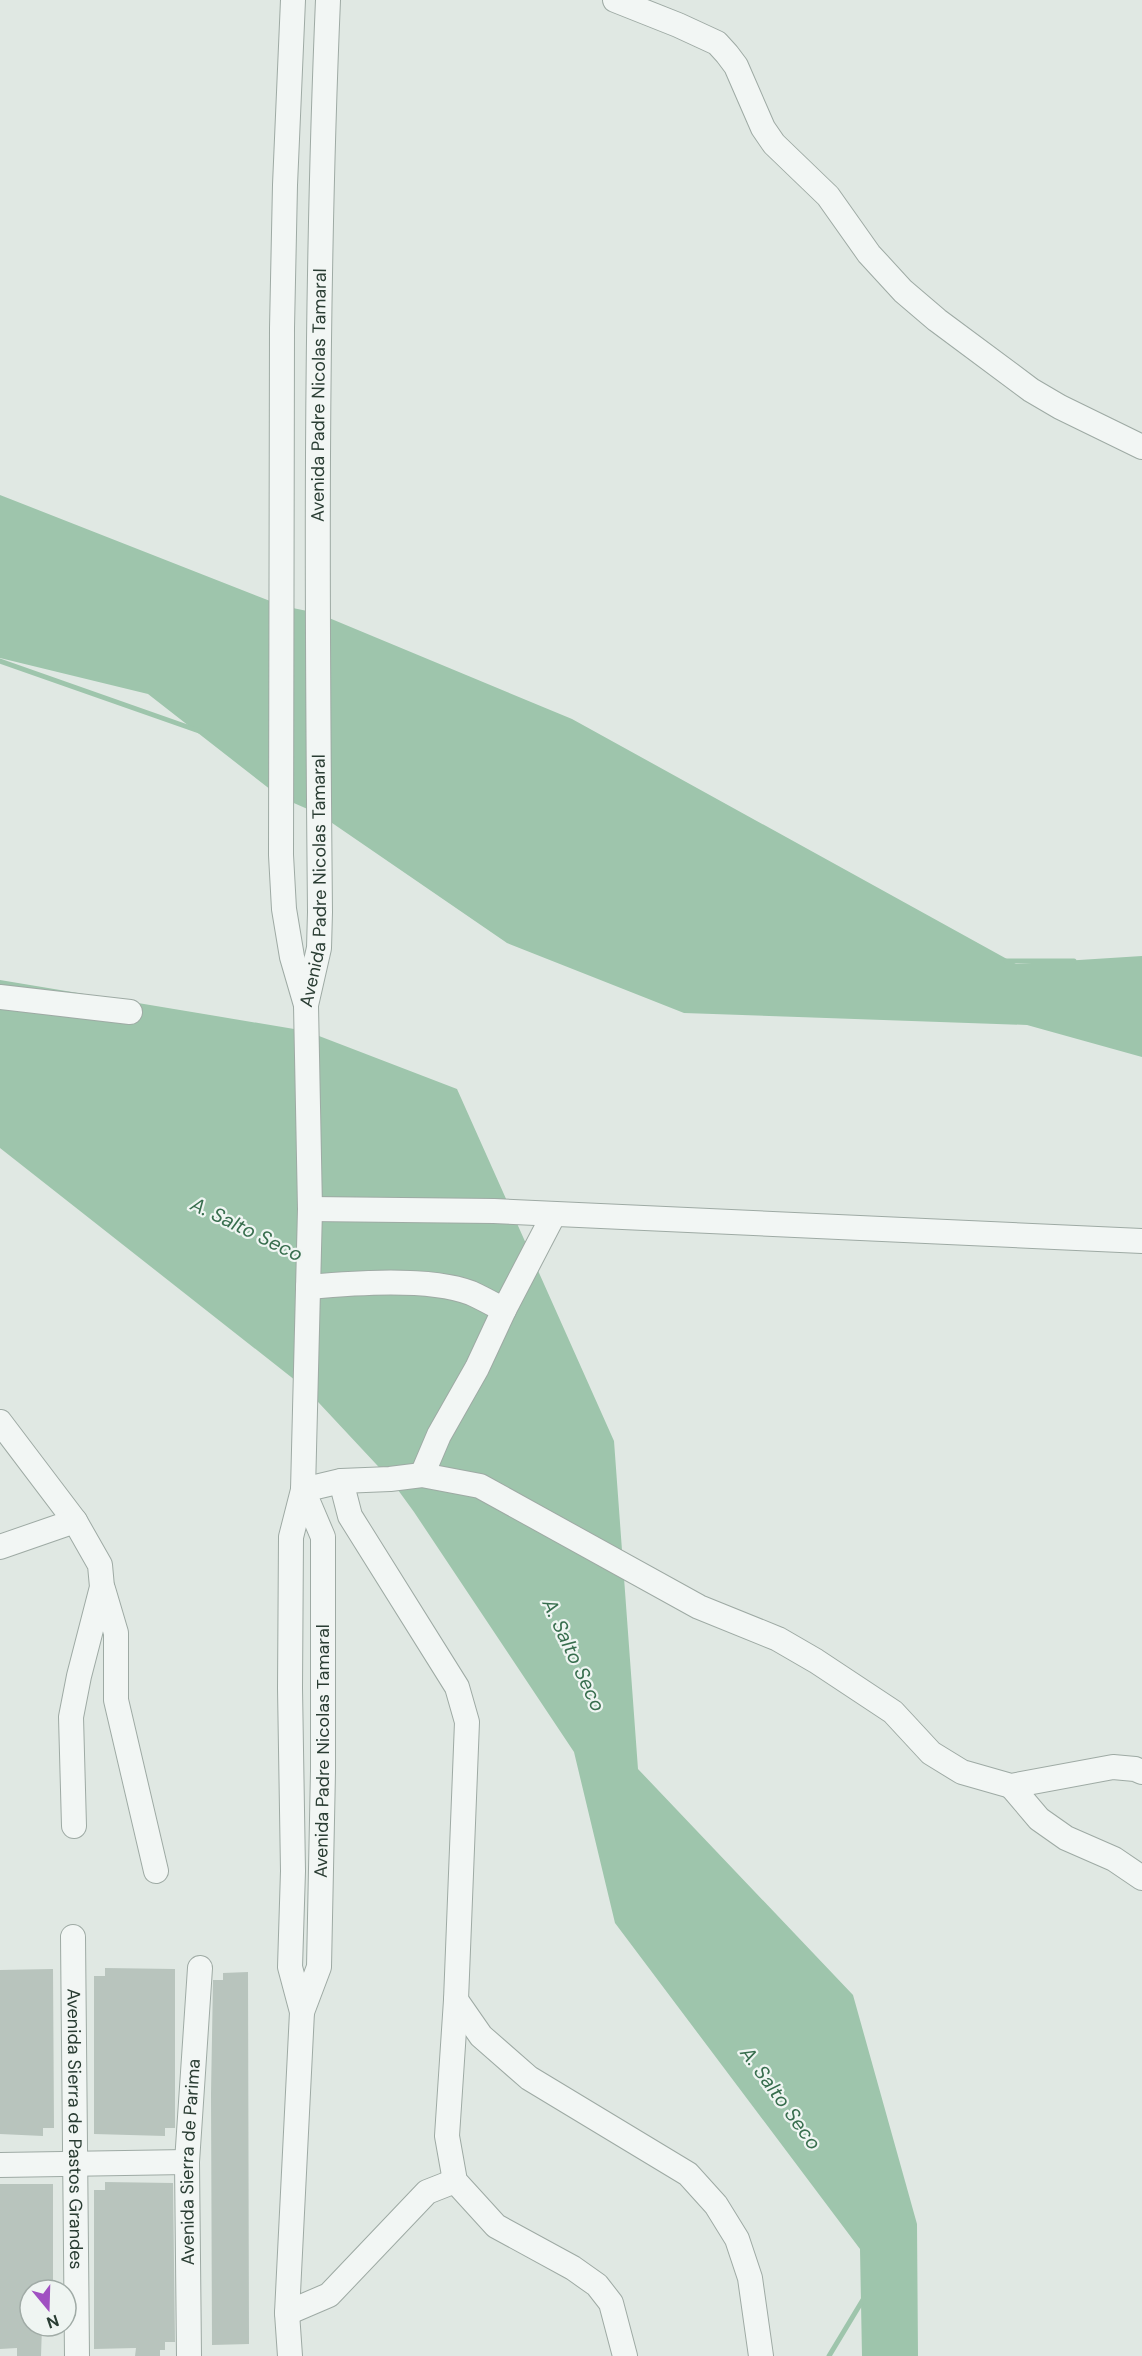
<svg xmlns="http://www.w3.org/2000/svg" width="1142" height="2356" font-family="'DM Sans',sans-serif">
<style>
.water{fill:#9ec5ac}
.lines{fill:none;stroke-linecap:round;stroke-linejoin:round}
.stream{stroke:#9ec5ac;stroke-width:5}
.building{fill:#b8c4bd}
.minor-casing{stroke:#9eaaa4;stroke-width:26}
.minor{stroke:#f2f6f4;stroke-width:24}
.labels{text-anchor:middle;stroke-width:4.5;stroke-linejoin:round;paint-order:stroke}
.street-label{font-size:18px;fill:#2a3d33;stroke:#eff5f2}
.water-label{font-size:20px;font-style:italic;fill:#386e4e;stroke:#eff5f2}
</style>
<rect width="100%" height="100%" fill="#e0e8e3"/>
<path class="water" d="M0,495l283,111 34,7 255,106 444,245 126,-8v101l-115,-32 -343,-12 -177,-70 -188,-129 -39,-17 -132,-103 -148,-36z
M0,980l306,51 151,58 157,352 24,328 215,226 64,229 1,132h-56l-2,-107 -245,-326 -41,-171 -160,-240 -24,-33 -85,-91 -305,-240z"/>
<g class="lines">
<path class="stream" d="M0,661l199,70
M1006,961h68
M829,2356l35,-58"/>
</g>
<path class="building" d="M105,1968l70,1v159h-10v8l-71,-2v-158h11z
M53,1969l1,159h-11v8l-43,-2v-164z
M248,1972l1,372 -37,1 -1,-251 2,-114h10v-7z
M105,2182l68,1 2,159h-10v8h-5v6h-25l1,-8 -42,1v-159h11z
M0,2184h53v102h-11v4h-12v36h12l-1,30h-24v-8l-17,1z"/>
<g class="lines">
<g class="minor-casing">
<g id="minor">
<path d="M293,0l-8,185 -3,143 -1,527 3,54 8,48 14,48"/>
<path d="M615,0l63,25 39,18 10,11 9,12 27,62 11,16 54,52 41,58 34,37 34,29 94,70 29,17 82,40"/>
<path d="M0,997l130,15"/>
<path d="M310,1209l184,2 648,30"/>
<path d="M308,1287c45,-4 121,-10 163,6 11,5 22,11 33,17"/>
<path d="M0,1422l75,99 25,44 2,22 -23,89 -8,41 3,109"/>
<path d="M422,1475l17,-40 38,-67 27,-58 50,-96"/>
<path d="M341,1481l9,35 107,171 10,35 -11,278 -9,136 8,45 41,45 77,42 24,17 14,18 14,53"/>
<path d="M303,1490l38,-9 49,-2 32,-4 58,11 219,121 79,32 38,22 77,51 38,41 31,19 49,14 102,-19 22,2 7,3"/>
<path d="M0,1547l75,-26"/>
<path d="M103,1589l13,44v67l40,171"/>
<path d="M1011,1786l28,33 27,19 48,21 28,19"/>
<path id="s1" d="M73,1937l4,419"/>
<path d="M456,2000l25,36 48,42 159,96 28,31 21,34 13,39 11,78"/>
<path id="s2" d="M302,2012l17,-45 4,-196v-234l-20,-47"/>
<path d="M0,2165l187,-3"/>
<path d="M287,2313l42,-18 98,-103 28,-11"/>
<path id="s3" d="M189,2356l-2,-194 13,-194"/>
<path id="s4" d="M290,2356l-3,-43 15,-301 -12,-45 3,-96 -3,-183 1,-151 12,-47 7,-281 -4,-204 13,-57 1,-36c-3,-304 -5,-608 8,-912"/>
</g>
</g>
<use href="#minor" class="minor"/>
</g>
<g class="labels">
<g class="street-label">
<text dy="6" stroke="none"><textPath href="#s4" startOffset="1966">Avenida Padre Nicolas Tamaral</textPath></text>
<text dy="6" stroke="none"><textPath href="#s4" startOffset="1480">Avenida Padre Nicolas Tamaral</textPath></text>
<text dy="6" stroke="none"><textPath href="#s2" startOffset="264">Avenida Padre Nicolas Tamaral</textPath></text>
<text dy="6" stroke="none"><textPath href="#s1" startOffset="192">Avenida Sierra de Pastos Grandes</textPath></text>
<text dy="6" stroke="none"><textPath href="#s3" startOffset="194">Avenida Sierra de Parima</textPath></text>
</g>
<g class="water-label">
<text transform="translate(247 1229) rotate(26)" y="7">A. Salto Seco</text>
<text transform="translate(574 1655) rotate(65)" y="7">A. Salto Seco</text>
<text transform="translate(781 2098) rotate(54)" y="7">A. Salto Seco</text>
</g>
</g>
<g transform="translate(48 2308) rotate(161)"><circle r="28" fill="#eff5f2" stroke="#a0aba6" stroke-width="1.5"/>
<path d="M0-4.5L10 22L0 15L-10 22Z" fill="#a050c2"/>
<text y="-9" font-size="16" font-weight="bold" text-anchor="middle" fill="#2a3d33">N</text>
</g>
</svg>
